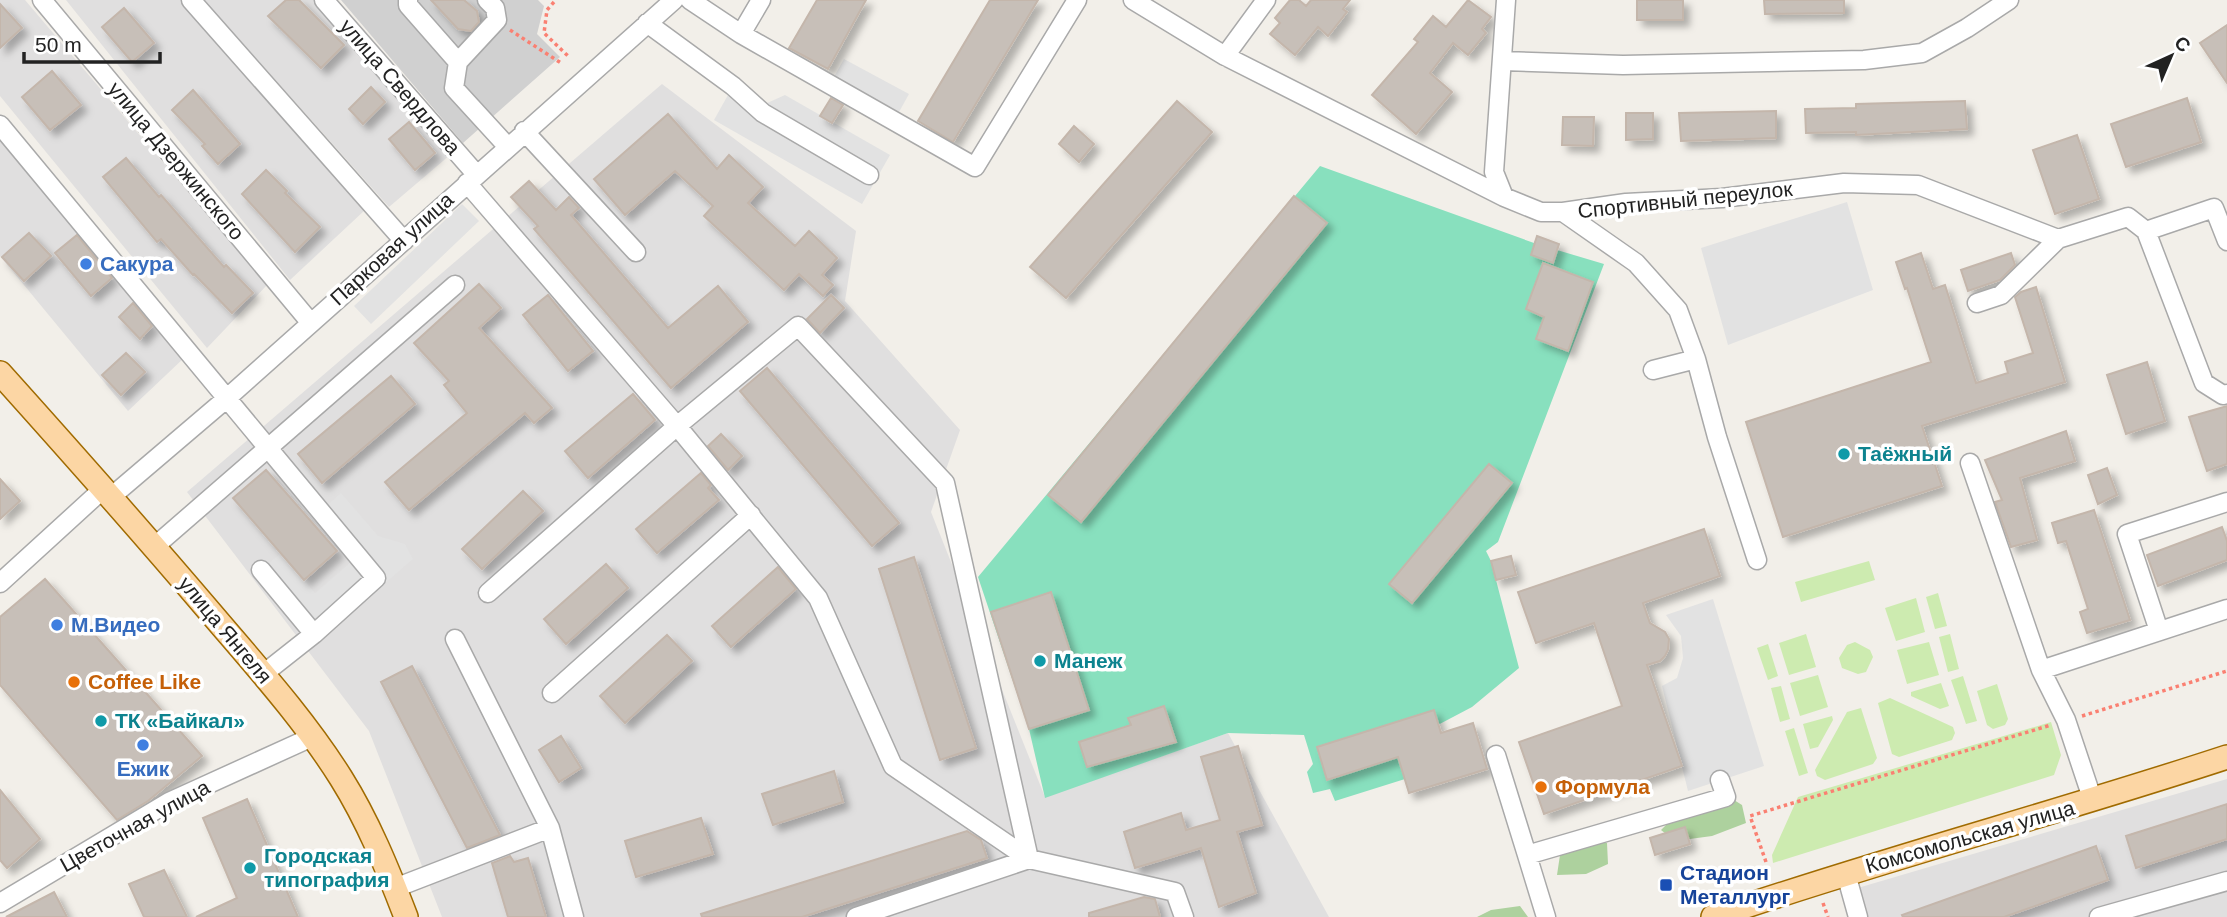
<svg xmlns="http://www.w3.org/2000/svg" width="2227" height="917" font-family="Arial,sans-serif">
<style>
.residential{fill:#e0dfdf}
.religious{fill:#d0d0d0}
.grass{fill:#cdebb0}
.forest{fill:#add19e}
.pitch{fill:#88e0be}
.parking{fill:#e2e2e2}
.building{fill:#c7bfb8;stroke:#c4b6ab;stroke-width:2;filter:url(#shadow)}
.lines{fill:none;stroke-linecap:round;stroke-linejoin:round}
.minor-casing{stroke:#a9a9a9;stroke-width:21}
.major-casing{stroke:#a06b00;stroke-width:26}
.path{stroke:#fa8072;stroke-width:3.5;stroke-dasharray:3.5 3.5;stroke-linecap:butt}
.minor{stroke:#fff;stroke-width:18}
.major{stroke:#fcd6a4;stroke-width:23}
.shop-dot{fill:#3f7fe0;stroke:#fff;stroke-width:2.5}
.culture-dot{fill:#0f9aa8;stroke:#fff;stroke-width:2.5}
.food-dot{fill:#e8710a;stroke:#fff;stroke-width:2.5}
.transit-dot{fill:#1a4fb4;stroke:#fff;stroke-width:2.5}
.labels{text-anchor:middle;stroke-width:7;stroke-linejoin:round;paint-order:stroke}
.street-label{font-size:21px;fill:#222;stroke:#fff}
.shop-label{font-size:21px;font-weight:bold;fill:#366cbe;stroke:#fff;text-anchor:start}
.culture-label{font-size:21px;font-weight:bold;fill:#0d838f;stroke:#fff;text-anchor:start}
.food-label{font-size:21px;font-weight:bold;fill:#c56008;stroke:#fff;text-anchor:start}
.transit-label{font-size:21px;font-weight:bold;fill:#164399;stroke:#fff;text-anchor:start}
</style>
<defs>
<filter id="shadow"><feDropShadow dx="6" dy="6" stdDeviation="3.5" flood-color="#0004"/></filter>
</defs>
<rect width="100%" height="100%" fill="#f2efe9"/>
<path class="residential" d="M0,0h25l242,285 -60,63 -207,-252z
M66,0h115l184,210 -75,70z
M204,0h111l135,155 -61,52z
M662,84l194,147 -11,70 115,129 -29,82 114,285 183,-64 101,184h-887l-73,-186 -182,-239z
M0,135l185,222 -57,54 -128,-155z
M2227,779v138h-367l-9,-27z"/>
<path class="religious" d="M341,0h197l6,6 -7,28 23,23 -97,86z"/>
<path class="grass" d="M1869,561l6,19 -74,22 -6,-20z
M1938,593l9,33 -12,3 -9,-32z
M1916,598l9,34 -29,9 -11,-33z
M1806,634l10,33 -27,8 -10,-32z
M1950,634l9,35 -11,3 -9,-35z
M1855,642l15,8 3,7 -7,15 -8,2 -16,-6 -3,-10 8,-13z
M1929,642l10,33 -32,9 -10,-34z
M1768,644l10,32 -10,4 -11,-32z
M1818,675l10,32 -28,9 -10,-33z
M1963,676l14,45 -11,3 -15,-44z
M1941,683l8,23 -9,3 -29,-13v-4z
M1997,684l11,35 -3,6 -12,4 -6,-4 -10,-34z
M1781,686l9,33 -10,3 -9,-34z
M1890,698l63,29 2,6 -3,7 -53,17 -7,-3 -14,-51z
M1861,708l16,50 -4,6 -48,16 -8,-4 -2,-6 32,-58z
M1832,716l1,4 -15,27 -8,2 -7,-25z
M2051,722l10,33 -7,20 -281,88 -1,-8 26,-58z
M1794,728l14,45 -9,3 -14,-45z"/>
<path class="forest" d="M1734,800l8,5 4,18 -34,13 -37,5 -14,-11 14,-14z
M1583,841l24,2 1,21 -22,10 -29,1 3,-20z
M1520,906l8,11h-51l14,-7z"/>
<path class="pitch" d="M1320,166l214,77 3,-7 22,8 -2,6 47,14 -106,278 -12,9 5,10 28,107 -47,39 -76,40 9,32 -70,22 -5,-12 -17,4 -6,-21 6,-8 -9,-29 -76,-2 -183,65 -16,-69 -51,-152z"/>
<path class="parking" d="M844,59l65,35 -15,27 -64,-37z
M733,86l32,18 20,-9 105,60 -28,49 -148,-84z
M1847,202l26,88 -145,55 -27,-97z
M462,204l17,17 -108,103 -17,-18z
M341,493l37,43 27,8 8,15 -93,80 -59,-69 20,-17 34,40 37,-32 -38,-44z
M1713,599l51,167 -76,25 -26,-105 15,-8 6,-20 -2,-22 -15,-21z"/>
<path class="building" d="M286,0h13l45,45 -23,23 -53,-52z
M431,0h33l13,11 2,11 -8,9 -13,-2z
M817,0h49l-38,69 -39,-21z
M990,0h48l-85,142 -35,-21z
M1290,0h9l7,6 5,-6h39l-7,9 4,3 -19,24 -10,-9 -23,28 -25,-21 10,-11 -5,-5z
M1468,0l23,17 -9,12 4,4 -18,22 -15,-12 -23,30 22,19 -36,42 -44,-39 46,-53 -4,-3 19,-23 13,11z
M1637,0h46v20h-46z
M1764,0h80v13l-79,1z
M0,4l22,24 -22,20z
M124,8l30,35 -22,19 -30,-35z
M2227,25v58l-27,-40z
M52,71l29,34 -31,25 -28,-33z
M371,87l14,15 -22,22 -14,-15z
M193,90l47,54 -22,20 -16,-18 3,-2 -33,-34z
M831,98l12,7 -11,18 -12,-7z
M2187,98l14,44 -75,25 -15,-43z
M1177,101l35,31 -146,166 -36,-31z
M1965,101l2,28 -111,6v-3l-50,1 -1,-24 51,-1v-4z
M1776,111v27l-95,3 -2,-28z
M1626,113h27v26l-27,1z
M668,114l49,55 12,-14 34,32 -15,16 47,43 14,-15 28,27 -15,17 11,10 -10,11 -24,-22 -15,16 -80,-74 9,-10 -38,-35 -50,44 -31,-36z
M1563,117h31l-1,29 -31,-1z
M409,122l26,31 -20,17 -26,-31z
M1074,126l20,18 -15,18 -20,-18z
M2077,135l22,64 -44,15 -22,-64z
M126,158l33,39 2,-2 63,72 2,-2 27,28 -21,20 -38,-39 -1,1 -32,-36 -4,3 -54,-65z
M266,170l21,21 -2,2 35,34 -25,25 -53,-58z
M529,181l27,29 13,-13 10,11 -8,7 97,113 50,-42 30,36 -77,66 -137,-159 4,-3 -27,-29z
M1294,196l33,27 -246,299 -33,-27z
M29,233l22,23 -27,25 -22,-24z
M77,235l35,43 -21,18 -36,-43z
M1537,236l22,8 -6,19 -22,-8z
M1921,253l12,36 12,-4 31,98 32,-10 -3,-11 28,-9 -18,-56 6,-5 15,-5 29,95 -143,44 20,60 -159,51 -37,-115 185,-60 -24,-74 -2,1 -9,-27z
M2011,253l4,12 -15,15 -32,11 -7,-21z
M1543,263l50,19 -25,69 -32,-12 8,-22 -18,-8z
M479,284l22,24 -22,20 73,80 -18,15 -9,-10 -116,97 -24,-28 82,-69 -23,-28 5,-4 -35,-38z
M548,295l45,56 -25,20 -45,-56z
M831,295l13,13 -24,25 -13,-14z
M133,303l19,23 -12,13 -21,-22z
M126,353l19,19 -24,23 -19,-20z
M2147,362l18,59 -39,13 -19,-59z
M767,368l132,155 -27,23 -132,-155z
M391,376l24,28 -93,79 -24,-29z
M633,394l22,26 -67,58 -23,-27z
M2227,406v58l-20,7 -18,-54z
M2066,431l9,30 -55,17 17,62 -26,7 -16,-45 7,-2 -17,-40z
M721,434l21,22 -14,14 -20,-24z
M1489,464l23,19 -100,120 -23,-19z
M2107,468l10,27 -19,9 -10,-29z
M266,470l71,81 -33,29 -71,-82z
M701,473l10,12 -3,3 11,12 -62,53 -21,-24z
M0,479l20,22 -20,18z
M523,491l20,20 -61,58 -20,-20z
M2094,510l36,110 -43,13 -7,-21 8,-3 -22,-68 -8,2 -6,-20z
M2222,527l5,14v19l-69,26 -11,-31z
M1704,529l16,47 -77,27 7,20 15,9 4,7 -1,11 -3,6 -5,5 -13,4 35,101 -138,48 -25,-72 103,-36 -28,-83 -58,20 -18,-51z
M1511,556l5,19 -20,5 -5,-19z
M914,557l62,191 -36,12 -61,-191z
M606,564l22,24 -62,56 -22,-25z
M778,567l18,22 -65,58 -19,-21z
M45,579l157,177 -54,45 -31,19 -117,-135v-68z
M1051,592l38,118 -60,19 -38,-117z
M667,635l25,26 -67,62 -25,-27z
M412,666l88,169 -33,13 -86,-166z
M1164,706l12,36 -89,25 -8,-25 52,-17 -3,-7z
M1434,710l7,23 32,-10 14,46 -78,24 -11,-36 -71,23 -10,-33z
M561,736l20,32 -22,14 -20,-32z
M1238,746l24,79 -25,7 19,61 -37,14 -18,-59 -66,20 -11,-36 57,-19 5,17 34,-10 -19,-63z
M834,771l9,31 -70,23 -11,-31z
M0,790l40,49 -33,29 -7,-8z
M247,799l51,118h-102l41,-19 -34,-80z
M2227,804v35l-91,29 -10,-32z
M701,818l12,36 -77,23 -11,-36z
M1685,827l5,17 -35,11 -5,-17z
M967,831l14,9 6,18 -185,59h-100l-1,-3z
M2096,846l12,34 -104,37h-101l-1,-2z
M510,856l4,6 14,-4 18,59h-38l-16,-54z
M164,870l23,47h-43l-15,-33z
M54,892l13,25h-61z
M1144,897l11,2 5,18h-71v-4z"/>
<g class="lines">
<g class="minor-casing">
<path id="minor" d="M42,0l268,322
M191,0l213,241
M324,0l152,174
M408,0v5l50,57
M487,0l8,8 2,12 -39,42 -4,26 53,58
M690,0l51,34
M761,0l-20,34 234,133 102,-167
M1133,0l92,56 279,141
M1506,0l-12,172 10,25 37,15h22l63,-9 96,-5 122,-15 74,2 140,54
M647,23l86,63 30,27 106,62
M1225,56l41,-56
M1503,61l120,4 241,-5 58,-7 45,-25 42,-28
M0,125l268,323 -114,99
M524,131l112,121
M467,183l210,243 -189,167
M1563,212l73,51 42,47 18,49 21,78 40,123
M2146,231l68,-23 13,33
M1977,303l24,-8 57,-56 70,-22 18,14 58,152 19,12 4,-1
M798,326l147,157 84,376 -136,-93 -75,-168 -141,-172z
M1653,370l43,-11
M1970,463l71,207
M111,497l115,-98 448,-399
M261,570l53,64
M0,583l103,-94
M2159,631l-32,-97 100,-32
M455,639l95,189
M262,675l52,-41 62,-56 -108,-130 187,-163
M552,693l199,-178
M1496,755l31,100
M2093,801l-27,-81 -25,-50 186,-61
M1846,874l12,43
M395,888l155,-60 24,89
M0,903l169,-101 143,-65
M856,917l173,-58 146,33 9,25
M1546,917l-19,-62 199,-58 -6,-17
M2099,917l128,-36"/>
</g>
<g class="major-casing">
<path id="major" d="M0,373c71,79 141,158 210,239 45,53 94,107 131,166 27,43 47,92 65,139
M1713,917c170,-58 344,-104 514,-160"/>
</g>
<path class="path" d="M554,2l-7,8 -3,23 24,23
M510,30l51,33
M2082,716l145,-45
M1766,862l-16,-46 301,-91
M1823,903l5,14"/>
<use href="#minor" class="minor"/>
<use href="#major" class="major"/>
</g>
<g class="shop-dot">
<circle cx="86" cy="264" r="7"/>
<circle cx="57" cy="625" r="7"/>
<circle cx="143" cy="745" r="7"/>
</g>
<g class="culture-dot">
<circle cx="1844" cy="454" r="7"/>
<circle cx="1040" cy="661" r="7"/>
<circle cx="101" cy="721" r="7"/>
<circle cx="250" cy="868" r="7"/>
</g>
<g class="food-dot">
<circle cx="74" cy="682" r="7"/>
<circle cx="1541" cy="787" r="7"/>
</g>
<rect class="transit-dot" x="1659" y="878" width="14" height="14" rx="3.5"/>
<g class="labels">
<g class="street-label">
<text transform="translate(400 87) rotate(49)" y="7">улица Свердлова</text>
<text transform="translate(176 161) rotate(50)" y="7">улица Дзержинского</text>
<text transform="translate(1685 200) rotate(-6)" y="7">Спортивный переулок</text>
<text transform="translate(392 249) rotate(-42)" y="7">Парковая улица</text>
<text transform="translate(225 630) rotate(50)" y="7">улица Янгеля</text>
<text transform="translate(135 826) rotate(-29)" y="7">Цветочная улица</text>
<text transform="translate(1970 837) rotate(-16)" y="7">Комсомольская улица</text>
</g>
<g class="shop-label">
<text x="100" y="271">Сакура</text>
<text x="71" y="632">М.Видео</text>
<text x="143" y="776" text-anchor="middle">Ежик</text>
</g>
<g class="culture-label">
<text x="1858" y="461">Таёжный</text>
<text x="1054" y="668">Манеж</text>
<text x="115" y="728">ТК «Байкал»</text>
<text x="264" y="863">Городская<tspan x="264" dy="24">типография</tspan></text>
</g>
<g class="food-label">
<text x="88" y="689">Coffee Like</text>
<text x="1555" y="794">Формула</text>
</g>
<g class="transit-label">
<text x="1680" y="880">Стадион<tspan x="1680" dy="24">Металлург</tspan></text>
</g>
</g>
<g transform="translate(2171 56) rotate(44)" stroke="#ffffff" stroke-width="5" paint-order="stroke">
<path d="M0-5L12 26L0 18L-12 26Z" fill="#222222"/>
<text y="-10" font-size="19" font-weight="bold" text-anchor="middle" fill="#222222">С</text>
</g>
<path d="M24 52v10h136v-10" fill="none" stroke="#222222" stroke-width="3.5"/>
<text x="35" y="52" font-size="21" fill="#222222" stroke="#ffffff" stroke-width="5" paint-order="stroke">50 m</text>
</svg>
